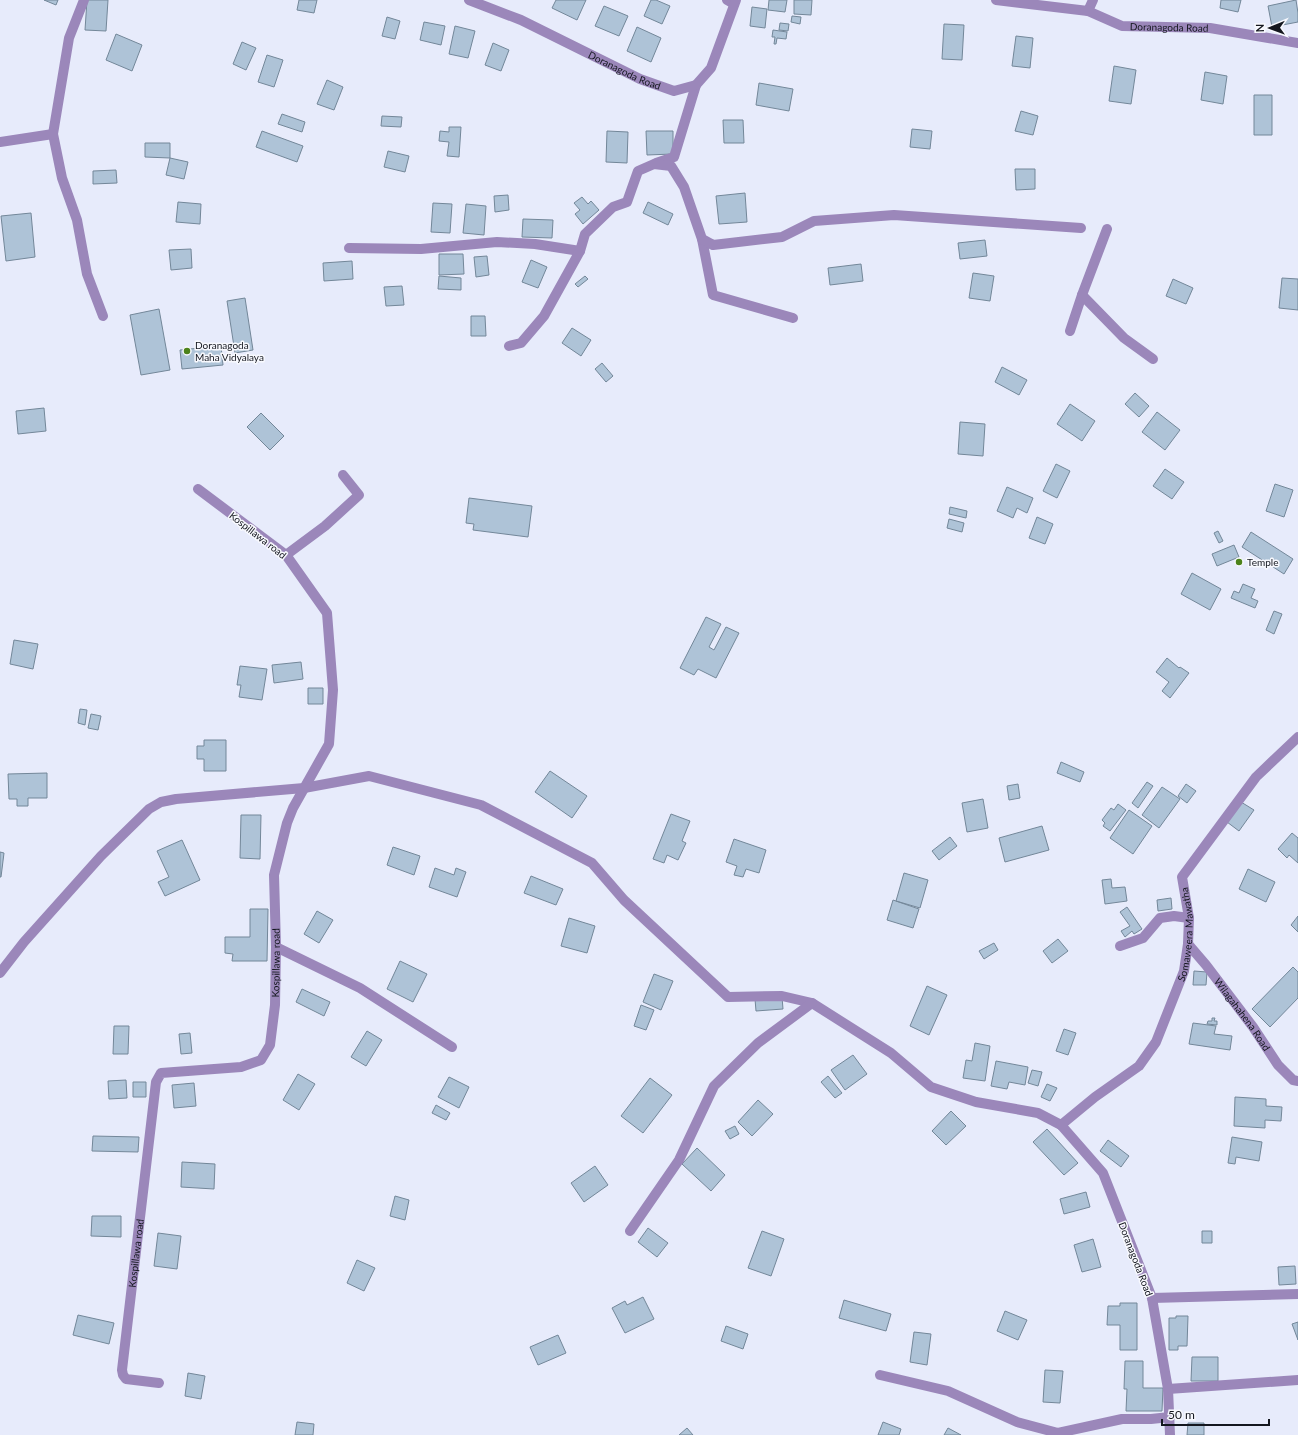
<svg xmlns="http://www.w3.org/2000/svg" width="1298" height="1435" font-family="Lato,sans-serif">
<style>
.building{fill:#aec3d7;stroke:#738799}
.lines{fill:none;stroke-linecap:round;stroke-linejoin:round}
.minor{stroke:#9b87ba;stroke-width:10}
.tertiary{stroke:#9b87ba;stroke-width:10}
.poi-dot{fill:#4c821a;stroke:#f8f9fe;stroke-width:1.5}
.labels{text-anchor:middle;stroke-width:3;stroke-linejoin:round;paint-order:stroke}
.street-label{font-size:10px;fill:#14171f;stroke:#f8f9fe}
.poi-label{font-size:10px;fill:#14171f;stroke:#f8f9fe;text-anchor:start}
</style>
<rect width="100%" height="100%" fill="#e7ebfb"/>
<path class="building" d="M44,0h14l-2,5z
M87,0h21l-2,31 -21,-1z
M299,0h18l-3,13 -17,-3z
M556,0h30l-9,20 -25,-12z
M651,0h5l14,6 -8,18 -18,-8z
M769,0h18l-2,12 -17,-2z
M794,0h18l-1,15 -17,-1z
M1221,0h20l-3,12 -18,-4z
M1296,0l2,13v9l-26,5 -4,-21z
M604,6l24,10 -9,20 -24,-10z
M752,7l15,2 -2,19 -15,-2z
M792,16l9,1 -1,7 -9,-2z
M387,17l13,4 -5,18 -13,-3z
M424,22l21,4 -4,19 -21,-5z
M780,23l9,1 -1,7 -9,-1z
M944,24l20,1 -2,35 -20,-1z
M455,26l20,5 -7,27 -19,-4z
M637,27l24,11 -10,24 -24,-11z
M773,30l14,2 -1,7 -9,-1 -1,6h-2l1,-7h-3z
M116,34l26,11 -10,26 -26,-11z
M1016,36l17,2 -3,30 -18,-2z
M242,42l14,6 -10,22 -13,-6z
M493,43l16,7 -8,21 -16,-6z
M267,55l16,5 -9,27 -16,-5z
M1114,66l22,4 -5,34 -22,-3z
M1205,72l22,4 -4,28 -22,-4z
M327,80l16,7 -9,23 -17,-6z
M759,83l34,6 -4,22 -33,-6z
M1254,95h18v40h-18z
M1021,111l17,5 -5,19 -18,-4z
M282,114l23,8 -3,10 -24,-8z
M382,116l20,1 -1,10 -20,-1z
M723,120h20l1,23h-20z
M449,127h12l-2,30 -12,-1 2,-14 -10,-1 1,-10 9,1z
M912,129l20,2 -2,18 -20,-2z
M262,131l41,15 -6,16 -41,-15z
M607,131l21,1 -1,31 -21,-1z
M646,131h27v23l-26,1z
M145,143h25v15l-25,-1z
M388,151l21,5 -4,16 -21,-5z
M170,158l18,4 -4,17 -18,-4z
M1015,169h20v20l-19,1z
M116,170l1,13 -24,1v-13z
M745,193l2,29 -28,2 -3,-28z
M508,195l1,15 -14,2 -1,-16z
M582,197l6,7 3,-3 8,9 -16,14 -8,-10 5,-4 -6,-7z
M178,202l23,2 -1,20 -24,-2z
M648,202l25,12 -5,11 -25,-12z
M433,203l19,1 -2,29 -19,-1z
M466,204l20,2 -2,29 -21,-2z
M31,213l4,44 -29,4 -5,-45z
M523,219l30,1 -1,18 -30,-1z
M985,240l2,16 -27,3 -2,-16z
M191,249l1,19 -21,2 -2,-20z
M439,254h24l1,20 -25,1z
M487,256l2,19 -13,2 -2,-20z
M531,260l16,7 -9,21 -16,-6z
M352,261l1,18 -29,2 -1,-18z
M861,264l2,17 -33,4 -2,-17z
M973,273l21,3 -4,25 -21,-3z
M439,276l22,2v12l-23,-1z
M585,276l3,3 -10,8 -3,-3z
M1282,278l16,1v31l-19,-2z
M1173,279l20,9 -7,16 -20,-8z
M402,286l2,19 -18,1 -2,-19z
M245,298l8,52 -18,3 -8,-52z
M159,309l11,61 -29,5 -11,-60z
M471,316h14l1,20h-15z
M572,328l19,12 -10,16 -19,-13z
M221,346l2,19 -41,4 -2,-19z
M602,363l11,13 -7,6 -11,-13z
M1002,367l25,13 -8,15 -24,-13z
M1135,393l14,13 -10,11 -14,-13z
M1070,404l25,17 -13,20 -25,-17z
M44,408l2,23 -28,3 -2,-23z
M1157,412l23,18 -15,20 -23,-18z
M261,413l23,23 -14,14 -23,-23z
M960,422l25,2 -2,32 -25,-2z
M1056,464l14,7 -13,27 -14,-7z
M1165,469l19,13 -12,17 -19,-13z
M1275,484l18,6 -9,27 -18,-6z
M1007,487l26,11 -6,15 -10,-5 -4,10 -16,-7z
M469,498l63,8 -4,31 -55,-7 1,-6 -8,-1z
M950,507l17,4 -1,7 -17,-4z
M1037,517l16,7 -8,20 -16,-6z
M949,519l15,4 -2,9 -15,-4z
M1218,531l5,10 -4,2 -5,-10z
M1251,532l42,27 -9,15 -42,-27z
M1234,545l5,12 -22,9 -5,-12z
M1192,573l29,16 -11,21 -29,-16z
M1243,584l12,5 -4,9 7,3 -3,7 -24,-10 3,-7 5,2z
M1274,611l8,3 -8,20 -8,-4z
M706,617l15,7 -12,23 5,3 12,-23 13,6 -23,45 -18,-9 -4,6 -14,-7z
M14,640l24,4 -5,25 -23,-5z
M1167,658l12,10 1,-1 9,6 -19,25 -8,-7 7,-9 -13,-10z
M301,662l2,17 -29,4 -2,-18z
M240,666l27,3 -5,31 -23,-3 2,-12h-4z
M308,688h15v16h-15z
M80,709l7,1 -2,15 -7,-2z
M91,714l10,2 -3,14 -10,-2z
M204,740h22v31h-22v-12h-7v-13h7z
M1061,762l23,10 -4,10 -23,-9z
M550,771l37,25 -15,22 -37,-26z
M47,773v25h-19v8h-11v-7h-8l-1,-25z
M1147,782l6,4 -15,22 -6,-5z
M1018,784l2,14 -11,2 -2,-14z
M1186,784l10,7 -9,12 -9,-7z
M1162,787l18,12 -21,29 -17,-13z
M983,799l5,29 -21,4 -5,-29z
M1241,802l13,8 -15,21 -12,-9z
M1118,804l8,6 -16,21 -7,-5 2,-3 -3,-3 9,-12 3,2z
M1129,810l23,16 -19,28 -23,-16z
M671,814l19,7 -8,20 4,2 -8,17 -11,-5 -3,8 -11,-4z
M241,815h20l-1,44 -20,-1z
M1042,826l7,24 -44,12 -6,-24z
M1292,833l6,5v25l-9,-8 -2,3 -9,-9z
M950,837l7,9 -18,14 -7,-9z
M734,839l32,11 -7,23 -13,-4 -3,8 -9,-2 3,-9 -11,-4z
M182,840l18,40 -35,16 -7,-14 11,-5 -12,-26z
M393,847l27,9 -6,19 -27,-10z
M0,852l4,1 -3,24h-1z
M435,868l19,7 2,-7 10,4 -9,25 -28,-10z
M1248,869l27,13 -9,20 -27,-13z
M904,873l24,7 -8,28 -24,-7z
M531,876l32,13 -7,16 -32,-12z
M1111,879l1,9 13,-1 2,14 -22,3 -3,-24z
M1171,898l1,11 -14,2 -1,-11z
M893,900l26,9 -6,19 -26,-8z
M1127,907l15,22 -8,5 -2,-3 -7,6 -4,-6 9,-5 -10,-14z
M250,909h18l-1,52h-35l1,-7 -8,-1v-16h25z
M317,911l16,9 -14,23 -15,-9z
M1298,916v16l-7,-7z
M569,918l26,8 -8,27 -26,-7z
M1058,939l10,12 -16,12 -9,-12z
M994,943l4,7 -14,9 -5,-8z
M400,961l27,13 -14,28 -26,-13z
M1293,967l5,5v26l-28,29 -18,-18z
M1194,971l13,1 -1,13h-13z
M654,974l19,7 -12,29 -18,-8z
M927,986l20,9 -18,40 -19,-9z
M302,989l28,13 -6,14 -28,-14z
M782,997l1,12 -27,2 -1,-12z
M641,1005l13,5 -8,20 -12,-4z
M1212,1018h3l-1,3h3v4l-10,-1 1,-3h4z
M1193,1023l23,3 -2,8 18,2 -2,14 -41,-6z
M114,1026h15l-1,28h-15z
M1064,1029l12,4 -8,22 -12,-4z
M367,1031l15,9 -16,26 -15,-9z
M190,1033l2,20 -11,1 -2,-20z
M975,1043l15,3 -5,35 -22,-3 3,-18 6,1z
M853,1055l14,19 -22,16 -14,-20z
M996,1061l32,6 -3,18 -16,-3 -2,7 -16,-3z
M1032,1070l10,2 -4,14 -10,-3z
M298,1074l17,10 -16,26 -16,-10z
M828,1076l14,17 -7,5 -14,-16z
M449,1077l20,10 -10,21 -21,-11z
M650,1078l22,17 -29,38 -22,-17z
M126,1080l1,18 -18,1 -1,-18z
M133,1082h13v15h-13z
M194,1083l2,23 -22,2 -2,-23z
M1047,1084l10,4 -7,13 -9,-4z
M1235,1097l31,2v7l16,1 -1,14 -16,-1v8l-31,-2z
M758,1100l15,14 -21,22 -14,-14z
M436,1105l14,8 -4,7 -14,-7z
M951,1111l15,15 -20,19 -14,-14z
M735,1126l4,8 -9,5 -5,-8z
M1047,1129l31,34 -14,12 -31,-33z
M93,1136l46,1 -1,15 -46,-1z
M1232,1137l30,5 -3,19 -23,-4 -1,7 -7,-1z
M1108,1140l21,16 -8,11 -21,-16z
M697,1148l28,27 -14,16 -29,-27z
M182,1162l33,2 -1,25 -33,-2z
M595,1166l13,19 -24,17 -13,-19z
M1086,1192l4,15 -26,7 -4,-15z
M395,1196l14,4 -4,20 -15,-4z
M92,1216h29v21l-30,-1z
M648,1228l20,15 -11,14 -19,-15z
M762,1231l22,8 -13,37 -23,-8z
M1202,1231h10v12h-10z
M158,1233l23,3 -4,33 -23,-3z
M1093,1239l8,28 -19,5 -8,-27z
M357,1260l18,8 -11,23 -17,-8z
M1295,1266l1,18 -17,1 -1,-18z
M643,1297l11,22 -29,14 -13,-25 13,-7 2,4z
M844,1300l47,14 -5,17 -47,-13z
M1120,1303h17v47h-17v-25h-13l1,-19h12z
M1005,1311l22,9 -9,20 -21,-9z
M78,1315l36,8 -5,21 -36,-9z
M1176,1316h12l-1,30h-9v4h-9v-32h7z
M1298,1322v18l-6,-16z
M726,1326l22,8 -5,15 -22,-8z
M914,1332l17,2 -4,31 -17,-3z
M558,1335l8,18 -28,12 -8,-18z
M1192,1357h26v24h-27z
M1125,1361h18v27h20l-1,23h-36l1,-22h-3z
M1045,1370l18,1 -3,32 -17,-1z
M188,1373l17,3 -4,23 -16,-3z
M297,1422l17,2 -1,11h-18z
M883,1422l18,7 -2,6h-21z
M1188,1423h16v12h-17z
M687,1428l6,7h-14z
M948,1428l13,7h-17z"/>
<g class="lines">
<g class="minor">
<path d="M84,0l-15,38 -16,96 9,44 15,42 10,54 16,42"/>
<path d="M727,0l7,4"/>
<path d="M1088,11l5,-11"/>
<path d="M0,142l53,-8"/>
<path d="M656,163l18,-6 22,-72"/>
<path d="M702,239l11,56 80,23"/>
<path d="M349,248l72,1 76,-7 38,2 45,7"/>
<path d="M1082,295l42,43 29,21"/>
<path d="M1070,331l12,-36 25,-66"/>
<path d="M509,346l12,-3 23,-27 36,-65 5,-17 28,-27 14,-5 11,-31 16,-7 17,2 13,21 18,52 11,6 69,-8 32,-16 80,-6 187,13"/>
<path d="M286,555l39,-29 34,-31 -16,-20"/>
<path id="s1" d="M1188,944l18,21 47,62 25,38 15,15 5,1"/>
<path d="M1120,946l23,-8 17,-20 14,-2 15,2"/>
<path d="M276,947l84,41 92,59"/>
<path d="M0,973l24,-31 77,-86 48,-47 12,-7 15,-3 128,-11 65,-12 112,29 111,58 32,37 104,97 54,-1 30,7 79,50 40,34 45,15 62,11 23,12"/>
<path d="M630,1231l49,-71 35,-74 44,-43 54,-40"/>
<path d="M1152,1298l146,-4"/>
<path d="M880,1375l68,16 69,31 41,11 64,-14h29l19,-2"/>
<path id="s2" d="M159,1383l-33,-4 -3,-4 -1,-5 34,-288 5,-9 80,-6 20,-7 9,-15 5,-40 1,-58 -2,-72 13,-52 6,-15 36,-64 4,-54 -6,-77 -41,-58 -88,-66"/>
<path d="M1168,1389l130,-9"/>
</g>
<g class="tertiary">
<path id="s3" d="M469,0l52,20 119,59 34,12 22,-6 15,-17 25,-68"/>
<path id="s4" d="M996,0l92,11 34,15 88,2 88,15"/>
<path id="s5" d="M1170,1435l-2,-46 -16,-91 -49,-125 -42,-48 34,-28 44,-31 17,-24 28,-71 4,-27 1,-26 -7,-41 74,-100 42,-40"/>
</g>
</g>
<g class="poi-dot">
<circle cx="187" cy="351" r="4"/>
<circle cx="1239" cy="562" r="4"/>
</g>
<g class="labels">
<g class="street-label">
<text dy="4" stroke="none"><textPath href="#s4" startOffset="177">Doranagoda Road</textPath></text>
<text dy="4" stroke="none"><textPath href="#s3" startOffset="171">Doranagoda Road</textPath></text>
<text transform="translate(258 535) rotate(38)" y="4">Kospillawa road</text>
<text dy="4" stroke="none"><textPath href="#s5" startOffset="577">Somaweera Mawatha</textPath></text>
<text dy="4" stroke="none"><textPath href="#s2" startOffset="545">Kospillawa road</textPath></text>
<text dy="4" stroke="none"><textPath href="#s1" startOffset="89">Wilagahahena Road</textPath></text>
<text dy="4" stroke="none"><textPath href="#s2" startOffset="161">Kospillawa road</textPath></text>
<text transform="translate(1136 1259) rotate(69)" y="4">Doranagoda Road</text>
</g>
<g class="poi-label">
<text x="195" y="349">Doranagoda<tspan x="195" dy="12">Maha Vidyalaya</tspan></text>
<text x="1247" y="566">Temple</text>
</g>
</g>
<g transform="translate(1270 28) rotate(269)" stroke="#f8f9fe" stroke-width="3" paint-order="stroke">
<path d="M0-3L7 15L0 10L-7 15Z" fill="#14171f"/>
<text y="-6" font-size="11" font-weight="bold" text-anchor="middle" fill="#14171f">N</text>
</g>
<path d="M1162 1419v6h107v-6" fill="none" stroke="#14171f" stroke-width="2"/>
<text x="1168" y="1419" font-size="12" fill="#14171f" stroke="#f8f9fe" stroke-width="3" paint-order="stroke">50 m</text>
</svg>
